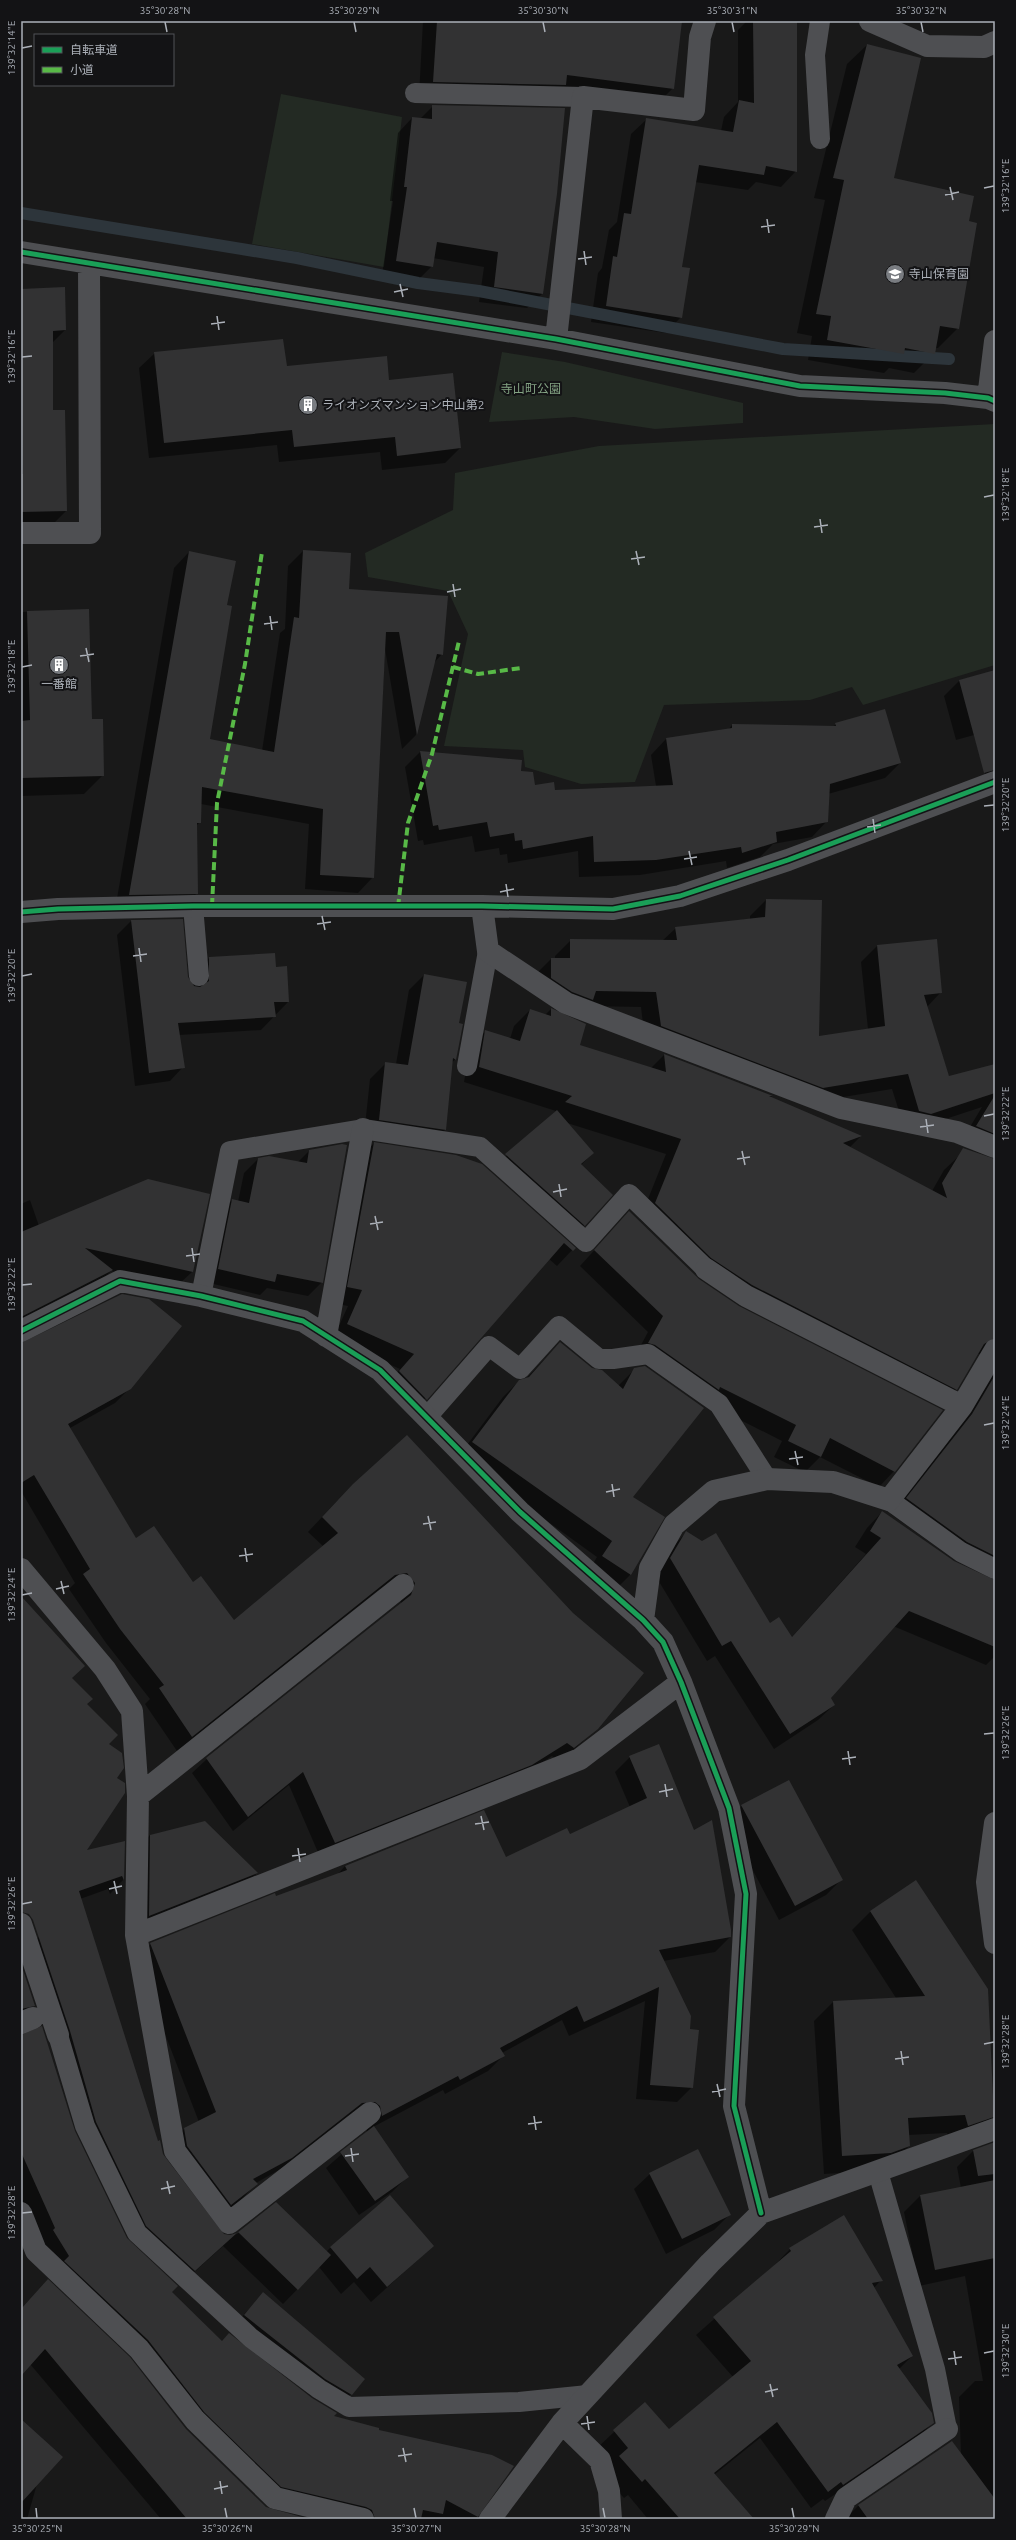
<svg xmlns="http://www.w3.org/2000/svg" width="1016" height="2540" font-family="Ubuntu,'Noto Sans JP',sans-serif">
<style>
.green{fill:#232a23}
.shadow{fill:#0007}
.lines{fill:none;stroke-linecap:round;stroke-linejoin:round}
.stream{stroke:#2d353b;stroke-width:12}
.building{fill:#323233}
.service{stroke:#4e4f52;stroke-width:20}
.minor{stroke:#4e4f52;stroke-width:22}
.quiet{stroke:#58b947;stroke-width:4;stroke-dasharray:8 4;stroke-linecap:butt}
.cycleway-casing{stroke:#131315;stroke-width:8}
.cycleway{stroke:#1a9f57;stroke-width:5}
.ticks{fill:none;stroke:#acb1b9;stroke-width:1.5}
.labels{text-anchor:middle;stroke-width:4;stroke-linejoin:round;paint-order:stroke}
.poi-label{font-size:12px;fill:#acb1b9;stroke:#131315;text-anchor:start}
.park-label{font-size:12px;fill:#84a384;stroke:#131315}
.neatline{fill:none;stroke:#acb1b9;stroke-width:1.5}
.ticks-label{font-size:10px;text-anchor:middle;fill:#acb1b9}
</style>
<rect width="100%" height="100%" fill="#191919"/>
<path class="green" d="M281,94l121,23 -18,150 -132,-23z
M502,352l63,10 178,41v20l-88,6 -81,-12 -85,5z
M995,424v241l-132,40 -11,-18 -42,13 -146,5 -29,77 -54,2 -56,-17 -2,-17 -79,-4 24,-112 -20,-43 -80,-14 -3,-24 88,-43 2,-37 144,-27z"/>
<path class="shadow" d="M423,21h250v67l-15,15 -239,-7z
M747,21h30l19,150 -15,16 -25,-5 -8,8 -53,-8 -14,85v50l-15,16 -75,-11 7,-49 4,-5 7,-38 8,-8 14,-88 16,-15 74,12 3,-14 14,-15v-72z
M867,45l26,134 65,149 -20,20h-3l-1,5 -20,20 -25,-5 -5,5 -76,-13 4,-24 -15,-3 28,-133 -11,-2 33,-134z
M433,106l109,188 -15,14 -48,-6 5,-35 -51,-9 -1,8 -15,15 -35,-6 11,-74h-3l8,-68 14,-15 8,1z
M64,288l1,42 -13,13v68l14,100 -15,15 -30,9v-245z
M155,353l131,14 102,14 72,67 -15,15 -63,7 -2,-18 -101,10 -2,-17 -128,13 -10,-90z
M303,551l45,39 94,64 -8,9 -18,72 -14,14 -17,-100 -12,228 -15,16 -53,-4 4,-65 -108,-20 -1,18 -4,4 1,67 -15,15 -67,2 59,-342 15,-16 37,54 -17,134 53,11 18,-118 5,-4 3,-63z
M88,610l3,110 12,55 -19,19 -63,2v-184z
M995,671v104l-9,2 -12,-42 -18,5 -12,-44 16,-16z
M836,724l64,39 -15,15 -57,16 -1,27 -15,16 -39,7 -13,13 -33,11 -1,-7 -86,14 -61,2 -1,-26 -70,12 -1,-9 -7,1 -1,-7 -24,4 -3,-16 -48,9 -1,-5 -5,1 -13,-74 15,-15 100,20 14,15 20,4 102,-5 -5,-31 15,-16 62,-9 4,-5 101,2z
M766,900l52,137 50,-8 -7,-67 16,-16 59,-6 5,52 -14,15 22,70 46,-12v88l-34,-11 21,-35 -67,22 -11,-2 -12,-38 -85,14 -162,-62 -4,-34 -55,-1 -51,-31 16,-16h4v-3l16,-16 91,1 14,-13 74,-9v-3z
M131,921l63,67 1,-16 14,-14 66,10 13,34 -27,28 -82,5 4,32 -13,14 -35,5 -18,-151z
M424,975l34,48 -2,36 -5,4 -6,67 -15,15 -66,-10 6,-56 16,-16 10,1 13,-74z
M551,1009l34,16 -7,20 73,23 13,-13 108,41 -2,2 90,39 -10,10 82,44 12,-21 16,-15 35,21v480l-9,9 -93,-39 -64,72 5,7 -16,15 -44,29 -59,-93 -8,5 -52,-86 16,-27 16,-16 83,92 21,14 75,-84 -11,-7 12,-19 15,-16 73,51 34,17 -4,-6 -34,-17 -60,-43 66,-85 28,-75h-7l-22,35 -15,15 -204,-104 -41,-27 -56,-54 26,-65 -99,-31 26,30 -12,12 3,60 -15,15 -78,-70 65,-59 -92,-29 6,-35 15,-15 25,7 4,-13 16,-16 15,5z
M374,1143l200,105 -17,18 -8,-7 -138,155 -27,-27 16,-18 -67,-30 15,-33 -15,-3 26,-144z
M310,1150l12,132 -14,14 -41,-8 -7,7 -55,-13 13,-68 14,-14 6,2 6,-29 14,-14 40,3z
M209,1194l-17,78 -15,14 -66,-15 -14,14 -76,38v-119l9,-4 9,26z
M629,1212l265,259 -15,16 -59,-30 -15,15 -31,-15 8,-16 -77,-39 -71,-44 14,-26 -68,-66z
M21,1343l109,45 -15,15 -45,25 66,112 57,44 41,37 89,-75 -15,-14 30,-32 259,229 -38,33 -7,-6 -35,23 -197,78 -31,-72 -56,46 -41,-58 15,-14 194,-155 -2,-12 -7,-5 -12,2 -203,162 -32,-47 5,-5 -44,-56 -37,-54 6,-6 -54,-92z
M560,1343l31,26 27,17 17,-17 -3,128 31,20 -33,58 -15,15 -27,-18 9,-15 -139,-100 45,-60 16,-16 8,-3z
M21,1597l87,147 8,34 -31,74 39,-10 -1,38 -13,14 -2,-5 -67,24 -20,-37z
M630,1757l100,180 -15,15 -52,9 26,69 3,57 -15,15 -41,-3 9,-98 -76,35 -7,-16 -60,33 1,3 -15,15 -43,23 -2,-4 -70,37 34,50 -15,15 -33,23 -33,-47 41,-36 -2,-11 -109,62 -14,16 -26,20 -47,-75 15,-15 15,-7 -63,-163 15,-15 187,-70 7,-8 161,-7 63,-24 61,-28 -15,-35z
M742,1806l99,74 -15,15 -47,25 -52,-99z
M150,1835l107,38 -15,15 -108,43 1,-80z
M916,1881l77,236 -19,18 -25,9 -2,-11 -39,2 1,11 -19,19 -19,6 -47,3 -10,-153 19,-19 63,-4 -44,-68 18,-18z
M39,1937l123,217 62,82 13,-2 39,-31 50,49 5,-5 102,-1 -62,56 -17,-20 -13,12 -22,-27 -36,37 -60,-58 -43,39 -48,-44 -108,-290z
M21,1967l13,38 -13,13z
M21,2036l53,95 52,108 45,53 51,50 110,75 46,13 101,81 -1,8h-136l-75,-18 -134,-147 -82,-78 -30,-62z
M973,2151l22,2v366h-150l13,-13 94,-64 9,12 -2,-57 16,-16h8l-18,-105 -46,10 -15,-74 16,-16 41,-8 -4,-21z
M650,2174l79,41 -15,15 -48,24 -32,-65z
M843,2217l38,63 -7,8 38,68 -13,13 34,53 -17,18 -91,61 -2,-2 -12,9 -51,-70 -46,37 24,44h-90l-20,-24 -4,3 -22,-24 -5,-26 48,-45 24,27 64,-53 -37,-42 77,-68 17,-18z
M48,2281l138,149 80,78 43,11h-148l-131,-155 -9,11v-66z
M263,2294l101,86 -28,30 -26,-15 -81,-64z
M21,2421l16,63 -10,35h-6z"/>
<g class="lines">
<path class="stream" d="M21,213l276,45 121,25 61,8 304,58 166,10"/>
</g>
<path class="building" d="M437,21h245l-8,68 -107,-14 -1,10 -133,-3z
M753,21h44v151l-31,-6 -2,9 -65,-10 -17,102 8,1 -8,50 -76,-12 7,-50 4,1 7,-44 7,1 15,-96 87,14 6,-32 15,3z
M867,44l54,14 -27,120 80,18 -5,25 8,2 -18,106 -19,-3 -5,28 -30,-6 -1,6 -77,-14 4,-24 -15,-2 28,-134 -11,-2z
M432,105l133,3 -8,86 -14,100 -49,-7 4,-35 -61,-10 -4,25 -37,-6 11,-74h-3l8,-70 20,2z
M65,287l1,43 -13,1v79h12l2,101 -46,1v-38h2l-2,-185z
M283,339l4,27 100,-10 2,24 64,-7 8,75 -64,8 -2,-19 -101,10 -2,-17 -128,13 -10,-91z
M303,550l48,3 -2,36 99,7 -5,59 -6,-1 -20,81 -18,-103h-13l-12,246 -54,-3 3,-66 -121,-22 -1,36h-4l1,71 -69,1 60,-344 47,10 -9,44 5,1 -22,133 64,13 20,-135 5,1z
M89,609l3,110h11l1,57 -83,2v-57l9,-1 -3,-109z
M995,670v100l-11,3 -25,-93z
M885,709l16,54 -71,21 -2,38 -52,10 1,10 -35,11 -1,-6 -85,13 -62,2 -1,-26 -70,13 -1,-9 -7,1 -1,-8 -24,4 -3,-15 -48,8 -1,-5 -5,1 -13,-75 102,9 -1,11 12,1 2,13 19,-3 1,8 118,-5 -7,-47 66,-10v-4l104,2 -1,-3z
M766,899l56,1 -3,136 66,-10 -8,-81 60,-6 5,54 -18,2 25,81 46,-12v29l-64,21 -12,-3 -11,-37 -85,14 -162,-62 -5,-34 -60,-1 -3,9 -21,-8 -21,-14v-20h19v-19l107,1 -2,-13 90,-10z
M183,919l5,58 6,9 6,1 9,-6v-24l66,-4 1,14 11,-1 2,36h-15l2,15 -98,6 7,45 -36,5 -18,-153z
M424,974l43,8 -8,41 4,1 -7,36 -3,-2 -7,72 -67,-10 6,-58 23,3z
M551,1008l35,16 -6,21 86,27 -2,-18 109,42h-4l93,40 -19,7 104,55 -5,-15 21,-35 32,11v179l-11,6 -27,46 -205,-105 -41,-27 -56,-55 26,-64 -116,-37 7,-6 -93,-29 6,-37 35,11 10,-32 21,7z
M995,1095v39l-19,-8z
M557,1110l37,43 -13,11 32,31 -28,31 -80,-72z
M374,1142l82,13 26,9 94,84 -3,3 -9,-8 -137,157 -28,-29 15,-17 -67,-30 15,-34 -15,-3z
M342,1144l5,1 -24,138 -46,-9 -2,8 -57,-13 14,-70 17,4 9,-45 11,-2 38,7 2,-13z
M148,1179l62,15 -17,78 -108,-24 28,22 -92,47v-85z
M629,1211l70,68 40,27 204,104 -48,62 -65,-34 -9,19 -33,-16 8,-16 -76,-38 -1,3 -64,-45 -7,-2 15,-27 -69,-66z
M122,1294l27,5 33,27 -51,63 -63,35 68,114 18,-12 39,56 8,-6 33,44 104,-87 -16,-16 31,-33 54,-49 166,178 71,60 -46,56 -24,19 -7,-5 -35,22 -197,78 -32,-71 -55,45 -42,-59 205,-163 4,-12 -8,-10 -12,2 -203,162 -33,-49 5,-3 -44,-56 -37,-55 7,-5 -56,-94 -13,8v-140z
M560,1342l32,26 10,2 21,19 11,-21 11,-2 59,42 -71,89 32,20 -34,58 -29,-19 10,-15 -140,-99 47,-62 10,-3z
M995,1375v181l-28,-14 -61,-44 66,-84z
M882,1511l72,50 41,19v67l-86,-36 -78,87 4,7 -45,29 -59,-93 -9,5 -52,-88 16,-27 16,10 14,-8 54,90 9,-6 13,20 89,-99 -11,-7z
M21,1596l64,70 -13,12 21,21 -6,5 31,31 -9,9 13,9 2,15 -7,10 8,5v10l-38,57 38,-9 -1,39 -2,-4 -43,15 79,250 2,-1 3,14 61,80 6,1 7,-2 39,-31 55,53 -33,35 -60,-58 -43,39 -49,-45 -50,-104 -26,-91 -37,-111 -4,-6 -8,-2z
M659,1744l35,86 18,-10 19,110v7l-72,13 32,66 -1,13 9,1 -6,58 -43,-3 9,-98 -75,35 -7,-16 -77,42 5,8 -45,24 -2,-4 -76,40 -2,-10 -5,-4 -13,1 -70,55 -39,21 5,5 -27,21 -44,-59 -3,-18 32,-16 -66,-169 125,-50 1,3 71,-26 -2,-4 139,-56 22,47 61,-29 3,6 77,-36 -18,-42z
M789,1780l54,100 -48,26 -54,-101z
M205,1821l53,52 -109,43 1,-81z
M916,1880l72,109 6,128 -26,9 -3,-11 -57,3 2,28 -19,7 -49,3 -9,-155 92,-5 -55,-85z
M21,1964l14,42 -14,3z
M42,2026l33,105 52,107 51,48 -6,6 50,49 7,-8 83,65 25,15 -3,3 45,12v2l113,25 22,11 -36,51 -32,-17 -3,14 -20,-4 -2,9h-46l-3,-9 -6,-3 -85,-20 -77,-75 -56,-72 -84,-79 5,-5 -16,-26 2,-2 -34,-76v-117z
M374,2126l35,51 -34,24 -35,-49z
M995,2142v32l-17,2 -5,-26z
M698,2149l33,66 -49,24 -33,-66z
M995,2180v78l-60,12 -15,-75z
M390,2195l44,51 -47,41 -17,-20 -13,12 -27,-32z
M844,2215l39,66 -11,2 41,73 -16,9 35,48 2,10 -91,62 -2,-3 -13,10 -51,-70 -63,51 40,46h-74l-35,-40 -3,3 -23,-26 9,-8 -15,-18 32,-28 24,27 82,-68 -38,-44 78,-66 -2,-3z
M48,2279l82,78 56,72 80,78 43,12h-122l-142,-170 -24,27v-67z
M263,2292l102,87 -13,16 -27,-16 -81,-64z
M21,2419l42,38 -42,46z
M952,2441l43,58v20h-127l-10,-14z"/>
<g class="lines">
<path class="service" d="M415,93l168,4
M820,139l-5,-84 5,-34
M193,906l6,70
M467,1066l21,-115
M201,1296l29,-145 133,-22 117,18 106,95 43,-48 77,75
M427,1417l62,-71 31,23 39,-43 40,33h14l35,-5 71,50 48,75
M889,1500l72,52 34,17
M58,2035l27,91 52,107 114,105 68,51 30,18 170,-5 69,-7
M878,2172l57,197 12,60"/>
<path class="minor" d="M870,21l57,25 57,1 11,-5
M21,252l535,87 244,47 145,7 43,5 7,3
M556,339l27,-242 111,13 6,-73 5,-16
M988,398l7,-57
M21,533h69l-1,-269
M482,906l6,45 78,52 275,105 116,24 38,15
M21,912l37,-3 135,-3h289l131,3 67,-13 108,-36 207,-78
M706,1269l40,27 216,110
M21,1331l99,-50 81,15 102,25 77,49 140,142 123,108 20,22 18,40 48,126 17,86 -12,212 27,107
M326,1336l37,-207
M21,1569l84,100 27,42 6,85 -2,139 39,216 54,72 141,-110
M643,1620l7,-52 24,-43 40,-34 53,-12 66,3 56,18 73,-94 33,-56
M138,1796l265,-211
M995,1823l-8,59 8,61
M21,1924l37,111
M136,1935l444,-176 101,-77
M21,2023l12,-5
M21,2213l15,38 103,98 56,71 80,78 88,21
M562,2423l38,37 9,31 2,28
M490,2519l72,-96 148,-160 51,-50 234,-84
M836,2519l10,-21 101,-69"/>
<path class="quiet" d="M453,667l25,7 43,-6
M212,906l5,-103 28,-139 17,-112
M398,907l10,-84 24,-69 27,-113"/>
<g class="cycleway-casing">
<path id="cycleway" d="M21,252l535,87 244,47 145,7 43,5 7,3
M21,912l37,-3 135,-3h289l131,3 67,-13 108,-36 207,-78
M21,1331l99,-50 81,15 102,25 77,49 140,142 123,108 20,22 18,40 48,126 17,86 -12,212 27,107"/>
</g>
<use href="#cycleway" class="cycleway"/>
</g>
<path class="ticks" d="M165,22l2,10M354,22l2,10M543,22l2,10M732,22l2,10M921,22l2,10M22,48l10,-2M950,187l3,13M984,188l10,-2M945,195l14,-3M767,219l2,14M761,227l14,-2M584,251l2,14M578,259l14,-2M400,284l3,13M394,292l14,-3M217,316l2,14M211,324l14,-2M22,357l10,-1M984,497l10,-2M820,519l2,14M814,527l14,-2M636,551l3,14M631,559l14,-2M453,584l2,13M447,592l14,-3M270,616l2,14M264,624l14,-2M86,648l3,14M80,656l14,-2M22,667l10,-2M984,806l10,-1M873,819l2,14M867,827l14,-2M689,851l3,14M684,859l13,-2M506,884l2,13M500,892l14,-3M322,916l3,14M317,924l14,-2M139,948l2,14M133,956l14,-2M22,976l10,-2M984,1116l10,-2M926,1119l2,14M920,1127l14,-2M742,1151l3,14M737,1159l13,-2M559,1184l2,13M553,1192l14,-3M375,1216l3,14M370,1224l13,-2M192,1248l2,14M186,1256l14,-2M22,1285l10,-1M984,1425l10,-2M795,1451l3,14M789,1459l14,-2M612,1484l2,13M606,1492l14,-3M428,1516l3,14M423,1524l13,-2M245,1548l2,14M239,1556l14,-2M61,1581l3,13M56,1589l13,-3M22,1595l10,-2M984,1734l10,-1M848,1751l2,14M842,1759l14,-2M665,1784l2,13M659,1792l14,-3M481,1816l3,14M475,1824l14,-2M298,1848l2,14M292,1856l14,-2M114,1881l3,13M109,1889l13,-3M22,1904l10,-2M984,2044l10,-2M901,2051l2,14M895,2059l14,-2M717,2084l3,13M712,2092l14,-3M534,2116l2,14M528,2124l14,-2M351,2148l2,14M345,2156l14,-2M167,2181l3,13M161,2189l14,-3M22,2213l10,-1M954,2351l2,14M984,2353l10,-2M948,2359l14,-2M770,2384l3,13M765,2392l13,-3M587,2416l2,14M581,2424l14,-2M403,2448l3,14M398,2456l14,-2M220,2481l2,13M214,2489l14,-3M36,2508l1,10M225,2508l2,10M414,2508l2,10M603,2508l2,10M792,2508l2,10"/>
<defs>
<g id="school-disc" transform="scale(1)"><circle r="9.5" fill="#797c81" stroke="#131315"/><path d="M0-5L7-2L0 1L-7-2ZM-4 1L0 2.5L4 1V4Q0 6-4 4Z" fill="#fff"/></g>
<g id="building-disc" transform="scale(1)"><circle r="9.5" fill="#797c81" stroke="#131315"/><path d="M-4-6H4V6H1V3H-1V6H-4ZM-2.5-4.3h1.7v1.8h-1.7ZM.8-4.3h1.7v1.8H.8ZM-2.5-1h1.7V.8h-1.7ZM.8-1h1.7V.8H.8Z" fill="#fff"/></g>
</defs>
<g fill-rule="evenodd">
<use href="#school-disc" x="895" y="274"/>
<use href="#building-disc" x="308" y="405"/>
<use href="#building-disc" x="59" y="665"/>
</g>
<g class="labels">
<g class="poi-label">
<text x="909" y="278">寺山保育園</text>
<text x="322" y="409">ライオンズマンション中山第2</text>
<text x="59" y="688" text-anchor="middle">一番館</text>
</g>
<g class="park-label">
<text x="531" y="393">寺山町公園</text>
</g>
</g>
<rect width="1016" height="2540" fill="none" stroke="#131315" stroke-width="44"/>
<rect x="34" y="34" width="140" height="52" fill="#131315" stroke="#505257"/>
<rect x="42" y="47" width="20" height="6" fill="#1a9f57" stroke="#505257"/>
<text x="70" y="54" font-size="12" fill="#acb1b9">自転車道</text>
<rect x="42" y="67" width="20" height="6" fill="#58b947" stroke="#505257"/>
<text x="70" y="74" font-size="12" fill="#acb1b9">小道</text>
<rect x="22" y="22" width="972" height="2496" class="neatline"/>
<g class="ticks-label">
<text x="165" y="14">35°30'28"N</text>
<text x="354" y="14">35°30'29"N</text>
<text x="543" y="14">35°30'30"N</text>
<text x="732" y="14">35°30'31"N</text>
<text x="921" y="14">35°30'32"N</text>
<text transform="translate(11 48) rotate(-90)" y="4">139°32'14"E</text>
<text transform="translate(1005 186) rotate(-90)" y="4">139°32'16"E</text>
<text transform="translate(11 357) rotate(-90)" y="4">139°32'16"E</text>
<text transform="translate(1005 495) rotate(-90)" y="4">139°32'18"E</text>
<text transform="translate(11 667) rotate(-90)" y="4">139°32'18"E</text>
<text transform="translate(1005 805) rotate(-90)" y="4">139°32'20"E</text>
<text transform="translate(11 976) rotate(-90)" y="4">139°32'20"E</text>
<text transform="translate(1005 1114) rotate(-90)" y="4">139°32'22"E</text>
<text transform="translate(11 1285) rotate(-90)" y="4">139°32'22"E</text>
<text transform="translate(1005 1423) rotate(-90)" y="4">139°32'24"E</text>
<text transform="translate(11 1595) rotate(-90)" y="4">139°32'24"E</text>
<text transform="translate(1005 1733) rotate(-90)" y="4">139°32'26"E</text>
<text transform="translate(11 1904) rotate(-90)" y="4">139°32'26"E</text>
<text transform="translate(1005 2042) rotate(-90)" y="4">139°32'28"E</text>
<text transform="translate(11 2213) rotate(-90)" y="4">139°32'28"E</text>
<text transform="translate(1005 2351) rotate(-90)" y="4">139°32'30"E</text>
<text x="37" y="2532">35°30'25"N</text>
<text x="227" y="2532">35°30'26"N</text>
<text x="416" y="2532">35°30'27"N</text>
<text x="605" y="2532">35°30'28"N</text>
<text x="794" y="2532">35°30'29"N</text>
</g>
</svg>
